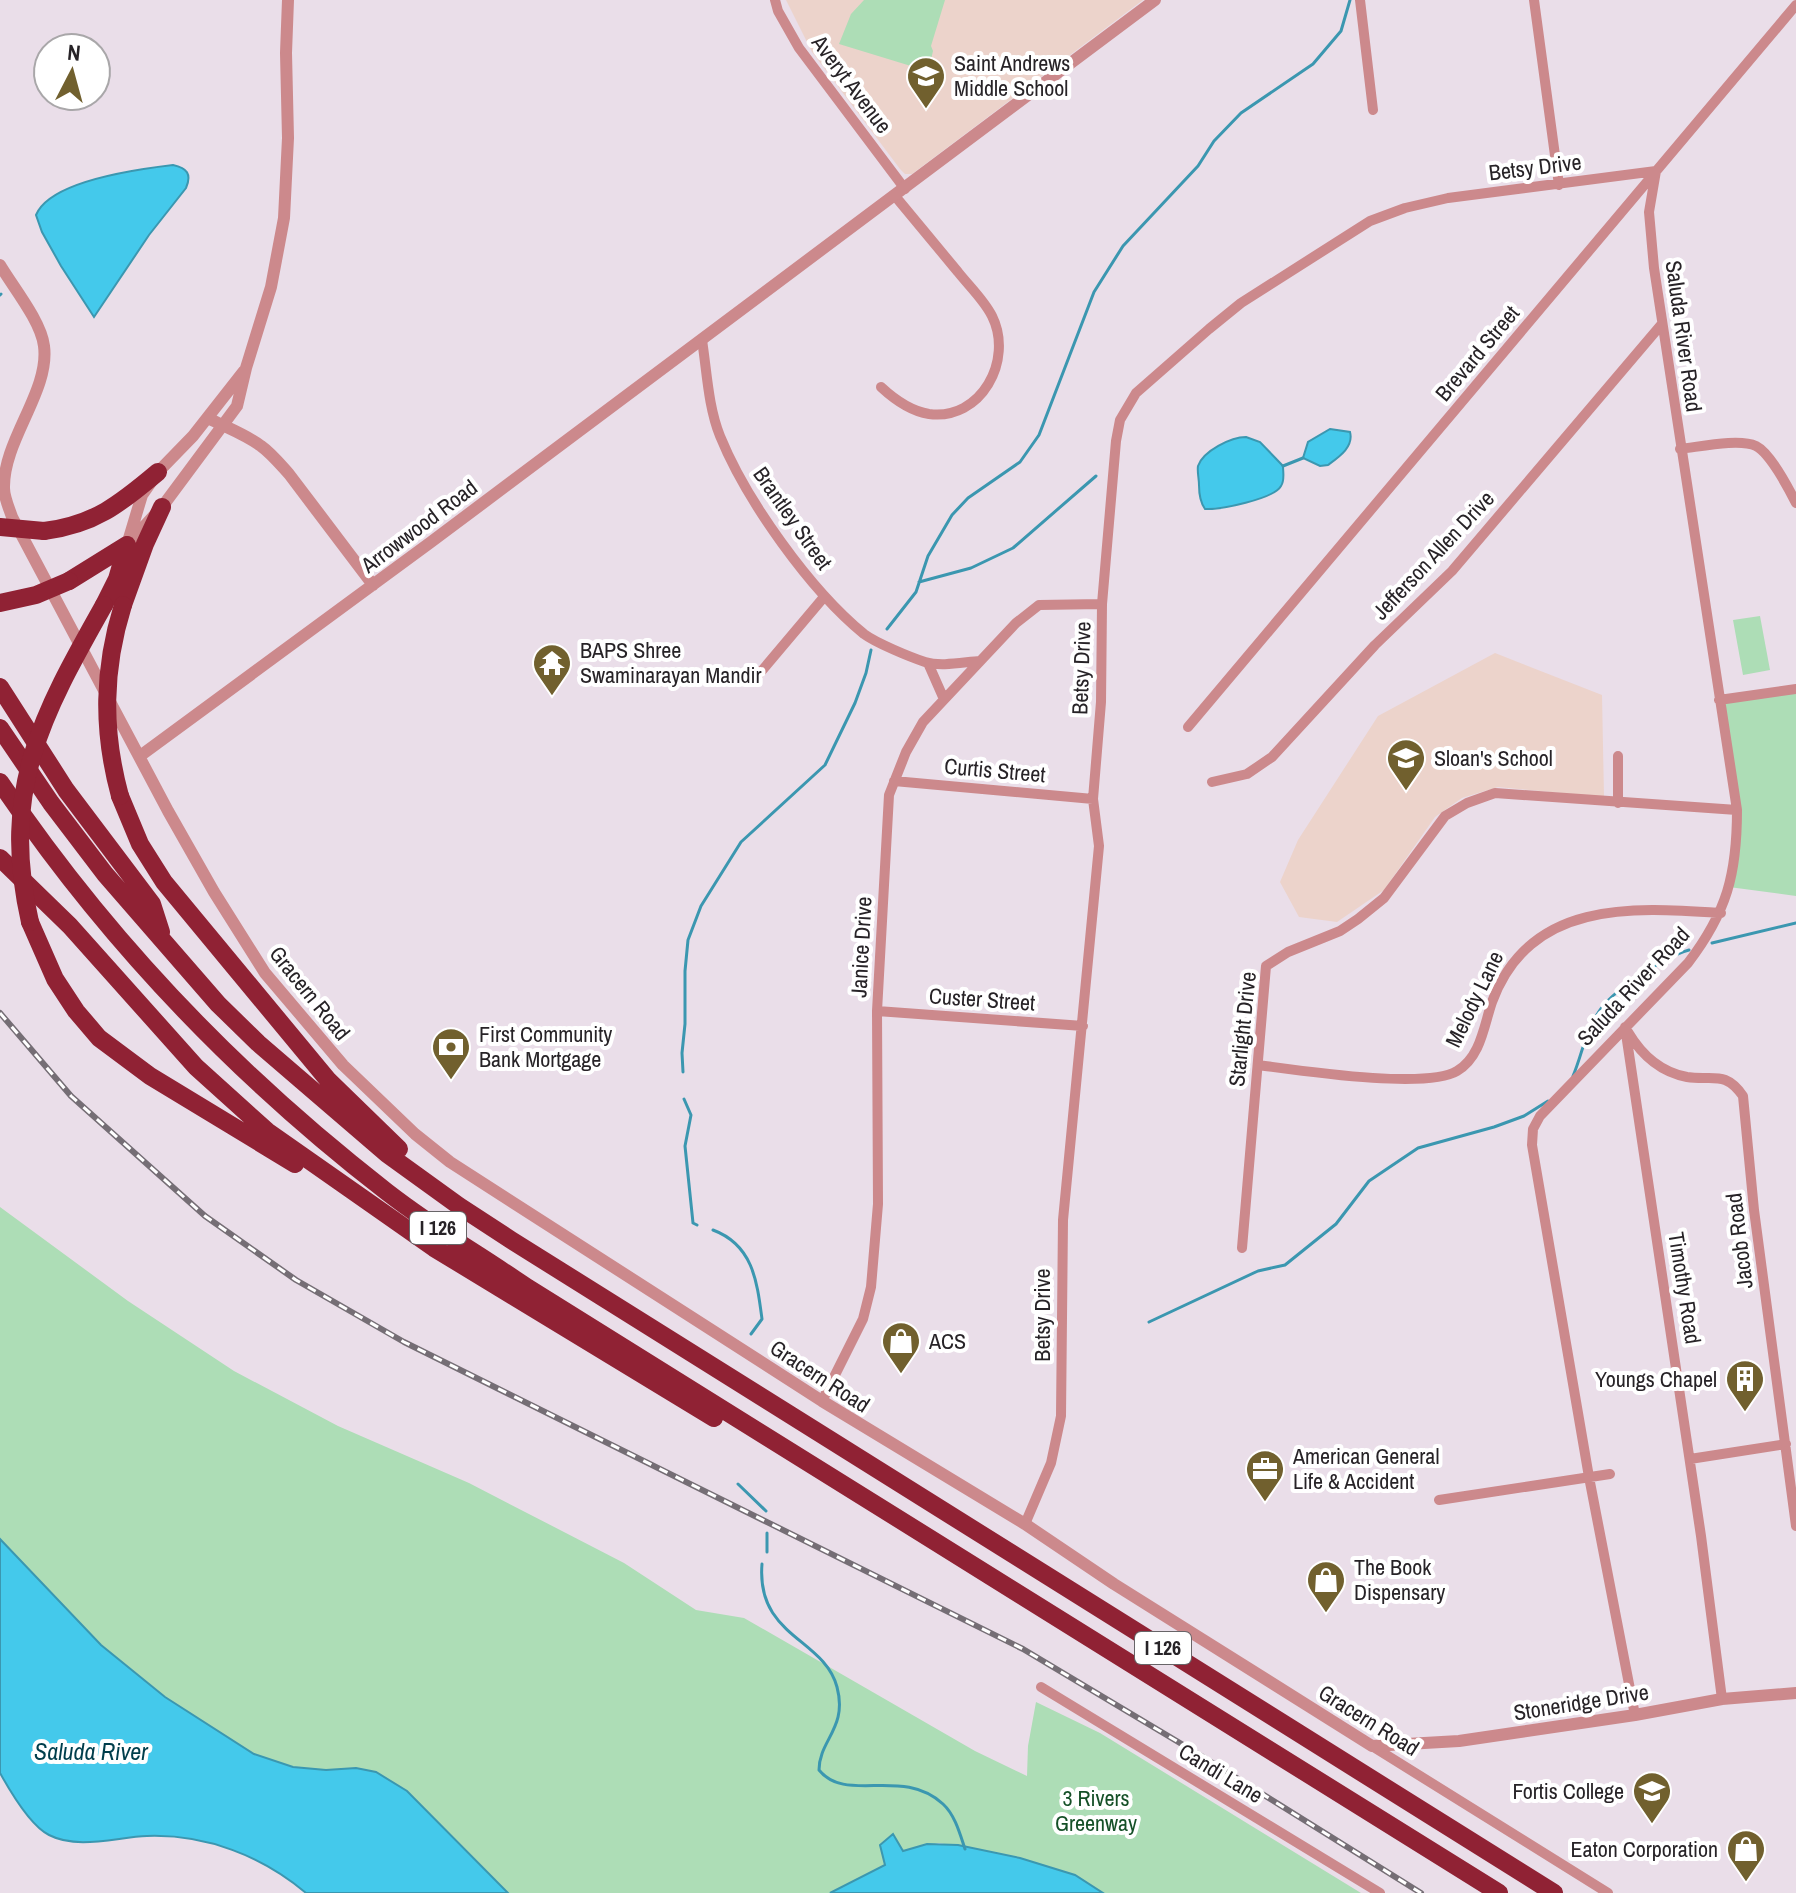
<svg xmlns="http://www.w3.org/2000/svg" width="1796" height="1893" font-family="'Archivo Narrow',sans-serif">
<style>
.education{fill:#ecd3cb}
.green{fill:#adddb6}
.water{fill:#44c9eb;stroke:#3b97b0;stroke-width:2}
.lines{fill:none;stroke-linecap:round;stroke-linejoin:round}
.stream{stroke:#3b97b0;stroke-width:3}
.minor{stroke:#cc898c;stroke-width:10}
.tertiary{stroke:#cc898c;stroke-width:12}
.motorway{stroke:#902234;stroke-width:18}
.rail-casing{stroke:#756e75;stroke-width:6}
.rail{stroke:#fff;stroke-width:3;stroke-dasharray:9;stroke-linecap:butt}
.motorway-bridge{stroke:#902234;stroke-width:18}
.labels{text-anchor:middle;stroke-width:8;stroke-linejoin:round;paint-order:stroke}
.shield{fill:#fff;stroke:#686568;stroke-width:2}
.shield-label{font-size:20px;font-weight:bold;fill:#272327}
.poi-label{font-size:22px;fill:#272327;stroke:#fff;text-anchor:start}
.street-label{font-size:22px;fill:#272327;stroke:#fff}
.park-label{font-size:22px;fill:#155027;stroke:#fff}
.water-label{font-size:24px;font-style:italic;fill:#003e4c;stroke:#fff}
</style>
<rect width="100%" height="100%" fill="#eadee9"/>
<path class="education" d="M786,0h357l-231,174h-7l-5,-5 -88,-117z
M1495,653l107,42 2,102 -106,-10 -36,11 -27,19 -51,73 -47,32 -38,-5 -19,-35 18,-42 80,-124z"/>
<path class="green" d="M864,0h81l-14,46 2,5 -4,17 -5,2 -85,-26 12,-30z
M1760,616l10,54 -27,5 -10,-55z
M1796,689v207l-67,-9 8,-51 -18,-136z
M0,1207l128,94 106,70 104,55 131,57 155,80 72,47 48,8 231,133 52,25 1,-30 8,-44 64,31 261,160h-258l-28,-18 -55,-17 -81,-15 -36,8 -18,14 -55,28h-322l-101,-102 -31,-19 -20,-4 -30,2 -33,-3 -40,-13 -88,-57 -64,-52 -101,-106z"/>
<path class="water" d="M173,165c14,3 19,9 13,23l-37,47 -55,82 -33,-51 -19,-34 -6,-17c14,-34 103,-46 137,-50z
M1330,429l20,3c4,15 -11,25 -22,33l-8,1 -17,-8 5,-16z
M1246,437l14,5 23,24c0,7 2,14 -2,20 -7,13 -62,24 -76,23 -5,-7 -6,-15 -6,-24 0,-6 -2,-14 -1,-19 5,-15 33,-29 48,-29z
M0,1539l101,106 64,52 89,57 39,13 33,3 30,-2 20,4 31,19 101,102h-202c-44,-37 -100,-59 -159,-57 -30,1 -69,14 -98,-1 -18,-9 -39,-44 -49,-62z
M893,1834l10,17 24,-7 31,1 62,13 55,17 28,18h-273l55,-28 -5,-20z"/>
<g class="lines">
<path class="stream" d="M0,295l1,-1
M1283,466l20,-8
M919,582l52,-14 42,-20 83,-72
M887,629l29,-37 12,-36 24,-41 16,-17 52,-36 19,-27 55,-143 29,-46 75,-80 16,-25 27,-28 72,-49 28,-33 9,-31
M1712,943l84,-20
M683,1072l-1,-19 3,-29v-53l3,-31 13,-34 40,-64 84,-77 30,-62 11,-30 5,-23
M1573,1076c9,-21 12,-44 25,-63 13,-22 66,-56 91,-63
M684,1099l7,16 -6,31 8,77 4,2
M713,1230c40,15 44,51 49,89l-11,15
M1149,1322l109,-51 27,-6 51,-41 33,-43 49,-33 76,-21 30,-11 24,-15
M738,1484l28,27
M767,1552v-19
M762,1564c-6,73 62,74 75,123 11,41 -18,53 -18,83 27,34 83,-4 124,34 12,11 17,30 22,45"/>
<path class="minor" d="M775,0l3,11 21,37 106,141
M1360,0l13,110
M1534,0l25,185
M702,340c5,32 6,66 18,96 26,64 90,154 144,198 12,9 46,23 61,28 16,5 39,0 55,-1
M881,387c14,13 29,24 48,27 52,7 85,-54 63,-98 -8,-16 -23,-30 -34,-44 -21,-25 -42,-51 -63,-76
M1680,449c19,-2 59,-11 76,-3 14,7 33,43 40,57
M928,663l15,34
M754,680l70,-83
M1719,700l77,-11
M1188,727l608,-722
M894,781l199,18
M1212,782l35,-8 25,-17 103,-112 77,-74 209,-246
M1618,803v-47
M877,1011l206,15
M1625,1027l76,509 21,163
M1628,1032c13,22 32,40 59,45 26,4 38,-7 56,19l11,114 42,316
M1258,1065c39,5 168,25 199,6 24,-14 27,-46 35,-69 38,-102 139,-95 229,-89
M1242,1248l24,-282 22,-14 52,-21 18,-12 26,-21 61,-82 22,-13 28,-10 242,17
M822,1401l41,-82 8,-32 7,-83 -1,-193 12,-216 17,-43 17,-30 93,-99 23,-18 63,-1
M1690,1459l96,-15
M1439,1500l171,-26
M1025,1524l26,-61 10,-47 2,-196 36,-374 -6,-47 8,-97 1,-98 14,-163 4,-21 16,-27 73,-64 32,-26 129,-82 35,-13 43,-10 208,-27 -7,41 5,56 83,542c0,64 -10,102 -49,153l-148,153 -7,13 -1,16 57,332 46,238
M1041,1687l339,206
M1372,1746l236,147"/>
<path class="tertiary" d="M0,265c13,22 41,56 44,81 6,45 -41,94 -40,142 0,9 5,20 8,29l156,294 46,81 51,81 78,92 72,69 35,28 372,239 203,123 89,60 258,162 87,-5 176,-26 87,-16 74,-6
M208,418c17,9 37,16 53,28 10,7 19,18 28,28l84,111
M127,545l35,-38 75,-101 9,-38 25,-81 13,-69 4,-80 -2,-85 2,-53
M127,545l15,-50 16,-23 35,-36 51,-65
M140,756l291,-214 724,-542"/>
<path class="motorway" d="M44,531c50,-6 76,-27 114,-59
M69,581l58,-36
M104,605l13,-26 10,-34
M123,605l22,-61 17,-37
M0,687l66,103 86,114 9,28
M0,728l51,75 54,71 113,130 40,39 129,111 72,52 52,34 1043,653
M0,782c106,157 237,294 387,410 45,35 94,64 141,96l971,605
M120,796l20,48 24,38 164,198 71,69
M0,858l70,68 126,141 71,64 167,117 280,170
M30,922l25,57 21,32 23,27 51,38 145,88"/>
<g class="rail-casing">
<path id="rail" d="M0,1013l71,83 134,120 91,64 108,62 619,307 172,103 226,141"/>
</g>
<use href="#rail" class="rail"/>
<path class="motorway-bridge" d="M0,527l44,4
M0,603l36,-8 33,-14
M120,796c-18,-66 -17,-127 3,-191
M30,922c-30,-132 12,-207 74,-317"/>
</g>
<defs>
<g id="school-pin" transform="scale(2)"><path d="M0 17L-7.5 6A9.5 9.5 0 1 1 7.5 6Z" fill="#71602e" stroke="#fff"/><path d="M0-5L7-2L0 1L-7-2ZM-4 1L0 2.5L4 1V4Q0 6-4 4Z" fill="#fff"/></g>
<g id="temple-pin" transform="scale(2)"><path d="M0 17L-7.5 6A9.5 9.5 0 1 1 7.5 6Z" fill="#71602e" stroke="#fff"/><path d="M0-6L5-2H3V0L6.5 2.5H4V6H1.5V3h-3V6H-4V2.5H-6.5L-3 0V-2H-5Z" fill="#fff"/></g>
<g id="bank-pin" transform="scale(2)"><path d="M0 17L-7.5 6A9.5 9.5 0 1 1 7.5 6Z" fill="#71602e" stroke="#fff"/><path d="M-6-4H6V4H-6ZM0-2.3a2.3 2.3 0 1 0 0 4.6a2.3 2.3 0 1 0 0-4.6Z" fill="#fff"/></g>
<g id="shop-pin" transform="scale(2)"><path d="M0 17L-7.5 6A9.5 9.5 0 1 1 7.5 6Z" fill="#71602e" stroke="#fff"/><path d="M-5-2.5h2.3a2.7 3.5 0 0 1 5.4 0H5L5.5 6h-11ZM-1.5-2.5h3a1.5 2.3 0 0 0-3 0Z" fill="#fff"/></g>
<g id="building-pin" transform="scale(2)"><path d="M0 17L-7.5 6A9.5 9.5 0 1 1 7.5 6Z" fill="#71602e" stroke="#fff"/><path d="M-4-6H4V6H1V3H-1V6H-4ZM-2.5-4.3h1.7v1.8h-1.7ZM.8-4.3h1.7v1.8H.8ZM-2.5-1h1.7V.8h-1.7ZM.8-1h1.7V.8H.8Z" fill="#fff"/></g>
<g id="office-pin" transform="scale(2)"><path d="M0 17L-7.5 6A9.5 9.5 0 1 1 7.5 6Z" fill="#71602e" stroke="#fff"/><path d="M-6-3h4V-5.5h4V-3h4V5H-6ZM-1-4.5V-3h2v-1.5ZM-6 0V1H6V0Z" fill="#fff"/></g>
<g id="university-pin" transform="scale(2)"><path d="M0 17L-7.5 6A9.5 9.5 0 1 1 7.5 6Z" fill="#71602e" stroke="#fff"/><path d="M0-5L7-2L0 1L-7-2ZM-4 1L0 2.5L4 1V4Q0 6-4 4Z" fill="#fff"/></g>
</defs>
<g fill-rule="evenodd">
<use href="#school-pin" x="926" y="76"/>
<use href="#temple-pin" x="552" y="663"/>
<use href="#school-pin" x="1406" y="758"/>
<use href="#bank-pin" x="451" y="1047"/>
<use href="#shop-pin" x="901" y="1341"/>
<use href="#building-pin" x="1745" y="1379"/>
<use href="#office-pin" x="1265" y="1469"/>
<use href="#shop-pin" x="1326" y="1580"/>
<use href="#university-pin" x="1652" y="1791"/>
<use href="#shop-pin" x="1746" y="1849"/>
</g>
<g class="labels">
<g class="shield">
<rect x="410" y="1212" width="56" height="32" rx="6"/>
<rect x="1135" y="1632" width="56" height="32" rx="6"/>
</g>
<g class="shield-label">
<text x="438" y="1235">I 126</text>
<text x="1163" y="1655">I 126</text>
</g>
<g class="poi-label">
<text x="954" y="71">Saint Andrews<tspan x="954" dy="25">Middle School</tspan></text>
<text x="580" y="658">BAPS Shree<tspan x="580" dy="25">Swaminarayan Mandir</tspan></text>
<text x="1434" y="766">Sloan's School</text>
<text x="479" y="1042">First Community<tspan x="479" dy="25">Bank Mortgage</tspan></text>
<text x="929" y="1349">ACS</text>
<text x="1717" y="1387" text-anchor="end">Youngs Chapel</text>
<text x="1293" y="1464">American General<tspan x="1293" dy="25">Life &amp; Accident</tspan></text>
<text x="1354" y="1575">The Book<tspan x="1354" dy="25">Dispensary</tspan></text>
<text x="1624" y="1799" text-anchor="end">Fortis College</text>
<text x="1718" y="1857" text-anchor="end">Eaton Corporation</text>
</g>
<g class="street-label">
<text transform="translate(852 84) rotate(53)" y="8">Averyt Avenue</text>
<text transform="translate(1535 167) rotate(-7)" y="8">Betsy Drive</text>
<text transform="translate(1684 336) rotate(82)" y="8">Saluda River Road</text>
<text transform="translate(1477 353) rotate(-50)" y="8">Brevard Street</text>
<text transform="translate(793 518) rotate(55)" y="8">Brantley Street</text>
<text transform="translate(419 526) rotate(-37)" y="8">Arrowwood Road</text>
<text transform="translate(1433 555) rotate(-47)" y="8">Jefferson Allen Drive</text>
<text transform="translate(1081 668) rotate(-88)" y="8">Betsy Drive</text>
<text transform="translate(995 770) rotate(5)" y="8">Curtis Street</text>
<text transform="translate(861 947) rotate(-87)" y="8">Janice Drive</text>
<text transform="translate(1633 986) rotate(-47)" y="8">Saluda River Road</text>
<text transform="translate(310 993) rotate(51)" y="8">Gracern Road</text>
<text transform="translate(982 999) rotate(4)" y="8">Custer Street</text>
<text transform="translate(1474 999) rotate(-64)" y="8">Melody Lane</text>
<text transform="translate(1242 1029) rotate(-84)" y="8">Starlight Drive</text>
<text transform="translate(1739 1241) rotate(-97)" y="8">Jacob Road</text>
<text transform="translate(1685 1288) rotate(81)" y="8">Timothy Road</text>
<text transform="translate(1042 1315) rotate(-90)" y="8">Betsy Drive</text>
<text transform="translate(820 1376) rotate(33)" y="8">Gracern Road</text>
<text transform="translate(1581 1702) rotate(-9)" y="8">Stoneridge Drive</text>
<text transform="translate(1369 1720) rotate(32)" y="8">Gracern Road</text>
<text transform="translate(1221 1773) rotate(31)" y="8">Candi Lane</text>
</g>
<g class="park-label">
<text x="1096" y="1806">3 Rivers<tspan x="1096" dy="25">Greenway</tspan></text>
</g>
<g class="water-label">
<text x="91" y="1760">Saluda River</text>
</g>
</g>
<g transform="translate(72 72) rotate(6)"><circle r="38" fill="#ffffff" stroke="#a9a7a9" stroke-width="2"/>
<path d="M0-6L14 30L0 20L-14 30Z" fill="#71602e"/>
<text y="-12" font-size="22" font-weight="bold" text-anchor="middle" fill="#272327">N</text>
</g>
</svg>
